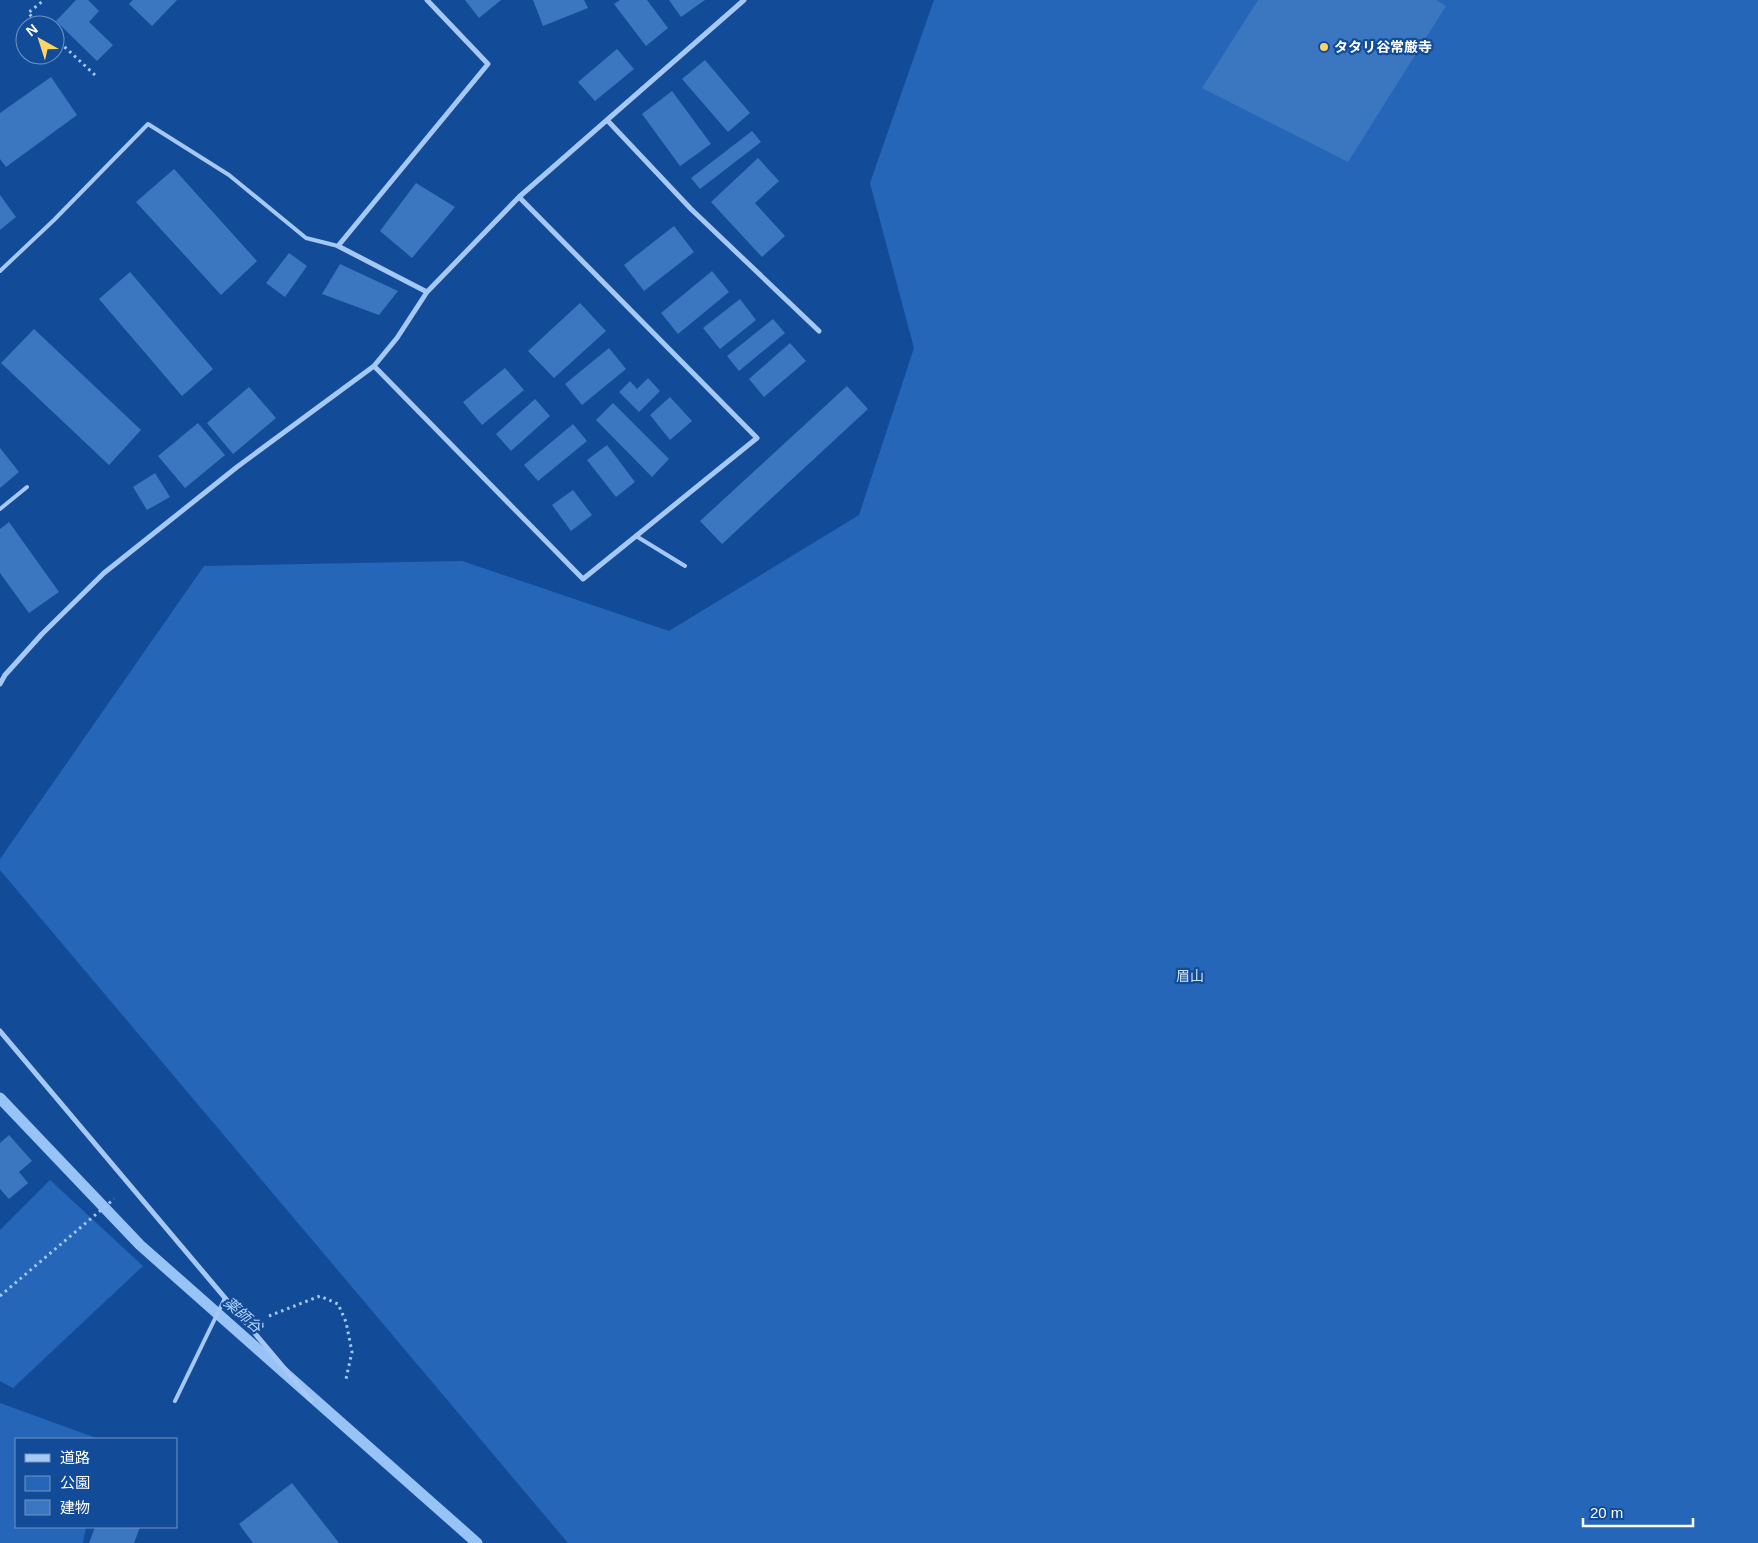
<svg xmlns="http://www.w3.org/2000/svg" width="1758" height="1543" font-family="Helvetica,'Noto Sans JP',sans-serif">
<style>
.green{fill:#2566b8}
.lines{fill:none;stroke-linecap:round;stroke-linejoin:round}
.stream{stroke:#97c3f7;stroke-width:11}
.building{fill:#3b76c1}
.path{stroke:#a5c8f4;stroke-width:3;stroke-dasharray:2.5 4;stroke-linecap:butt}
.lane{stroke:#a5c8f4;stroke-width:4}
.street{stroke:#a5c8f4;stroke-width:5}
.poi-dot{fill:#ffd467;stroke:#124c99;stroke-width:2}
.labels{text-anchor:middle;stroke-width:4.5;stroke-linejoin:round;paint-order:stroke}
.poi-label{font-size:14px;font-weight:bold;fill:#fff;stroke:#124c99;text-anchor:start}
.park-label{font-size:14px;fill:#cde3fd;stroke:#124c99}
.water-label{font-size:15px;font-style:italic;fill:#b1d2fa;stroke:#124c99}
</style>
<rect width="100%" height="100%" fill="#124c99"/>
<path class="green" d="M934,0h824v1543h-1190l-568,-673v-11l204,-293 258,-5 207,70 190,-116 55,-167 -44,-165z
M50,1180l93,86 -130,122 -13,-7v-151z
M0,1403l99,36h-83v88h70l-3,16h-83z"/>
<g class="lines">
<path class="stream" d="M0,1098l140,147 337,298"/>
</g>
<path class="building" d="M76,0h12l11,11 -10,11 24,23 -16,16 -41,-40z
M133,0h44l-25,26 -23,-22z
M465,0h36l-22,18z
M533,0h51l4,8 -45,18z
M620,0h27l21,28 -22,18 -32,-42z
M669,0h36l-24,17z
M1258,0h178l10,6 -98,156 -146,-74z
M617,49l17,20 -39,32 -17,-19z
M705,60l45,53 -22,19 -46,-53z
M51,77l26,38 -71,52 -6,-8v-46z
M672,91l39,53 -31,22 -38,-52z
M752,131l9,11 -61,47 -9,-11z
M758,158l21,23 -24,22 30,33 -23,21 -51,-55z
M174,169l83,92 -36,34 -85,-93z
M416,183l39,24 -43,51 -32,-27z
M0,195l16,22 -16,13z
M674,226l20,26 -50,39 -20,-26z
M289,253l18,13 -22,31 -19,-14z
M340,264l58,27 -19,24 -57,-21z
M712,271l17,21 -51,42 -17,-21z
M130,272l83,97 -31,27 -83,-97z
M740,299l16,21 -36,29 -17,-21z
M580,303l26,28 -52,47 -26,-27z
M773,319l12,14 -46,38 -12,-15z
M34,329l107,101 -32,35 -108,-102z
M790,343l16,18 -42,36 -15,-18z
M609,348l17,21 -44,36 -17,-21z
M505,368l19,22 -42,35 -19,-23z
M648,378l12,13 -21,21 -20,-20 11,-11 7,8z
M847,386l21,23 -146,135 -22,-23z
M249,387l27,31 -43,36 -26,-31z
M670,397l22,24 -22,19 -20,-25z
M535,399l15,17 -39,35 -15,-17z
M613,403l56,56 -17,18 -56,-57z
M198,423l27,32 -40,33 -27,-32z
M573,424l14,17 -49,40 -14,-16z
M607,445l28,37 -19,15 -29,-37z
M0,448l19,24 -19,16z
M155,473l15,24 -23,13 -14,-23z
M573,490l19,25 -21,16 -19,-26z
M9,522l50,70 -30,21 -29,-40v-44z
M9,1135l23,26 -13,11 9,11 -19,16 -9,-10v-46z
M292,1483l47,60h-86l-14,-19z
M95,1527h45l-6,16h-45z"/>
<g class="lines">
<path class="path" d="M41,25l-13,-12 16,-13
M55,38l40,37
M0,1296l114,-97
M269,1316l51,-20 18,8 8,18 6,30 -6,27"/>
<path class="lane" d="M0,271l54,-51 94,-96 81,51 77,63 32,8
M0,509l27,-22
M636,536l49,30
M175,1401l50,-103"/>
<path class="street" d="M607,120l84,89 128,122
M519,197l225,-197
M374,366l209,213 174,-141 -238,-241 -92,95 -89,-46 150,-182 -61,-64
M0,684l5,-9 37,-41 62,-61 133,-106 137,-101 23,-28 30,-46
M0,1031l311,369"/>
</g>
<circle class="poi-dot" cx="1324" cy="47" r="5"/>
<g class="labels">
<g class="poi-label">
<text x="1334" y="52">タタリ谷常厳寺</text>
</g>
<g class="park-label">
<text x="1190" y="981">眉山</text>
</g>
<g class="water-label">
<text transform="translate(243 1315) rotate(41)" y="5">薬師谷</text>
</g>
</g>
<rect x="15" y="1438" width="162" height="90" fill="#124c99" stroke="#7194c2"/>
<rect x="25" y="1454" width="25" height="8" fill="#a5c8f4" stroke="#7194c2"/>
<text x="60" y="1463" font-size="15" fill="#ffffff">道路</text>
<rect x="25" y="1476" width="25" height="15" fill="#2566b8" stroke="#7194c2"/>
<text x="60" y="1488" font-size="15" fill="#ffffff">公園</text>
<rect x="25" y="1500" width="25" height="15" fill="#3b76c1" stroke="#7194c2"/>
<text x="60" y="1513" font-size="15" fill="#ffffff">建物</text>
<g transform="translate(40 40) rotate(321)"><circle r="24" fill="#124c99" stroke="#7194c2"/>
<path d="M0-4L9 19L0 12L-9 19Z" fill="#ffd467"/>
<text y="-8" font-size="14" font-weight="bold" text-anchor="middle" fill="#ffffff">N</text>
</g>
<path d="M1583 1518v8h110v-8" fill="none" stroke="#ffffff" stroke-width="2.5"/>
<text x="1590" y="1518" font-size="15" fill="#ffffff" stroke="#124c99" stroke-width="4" paint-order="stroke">20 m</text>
</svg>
